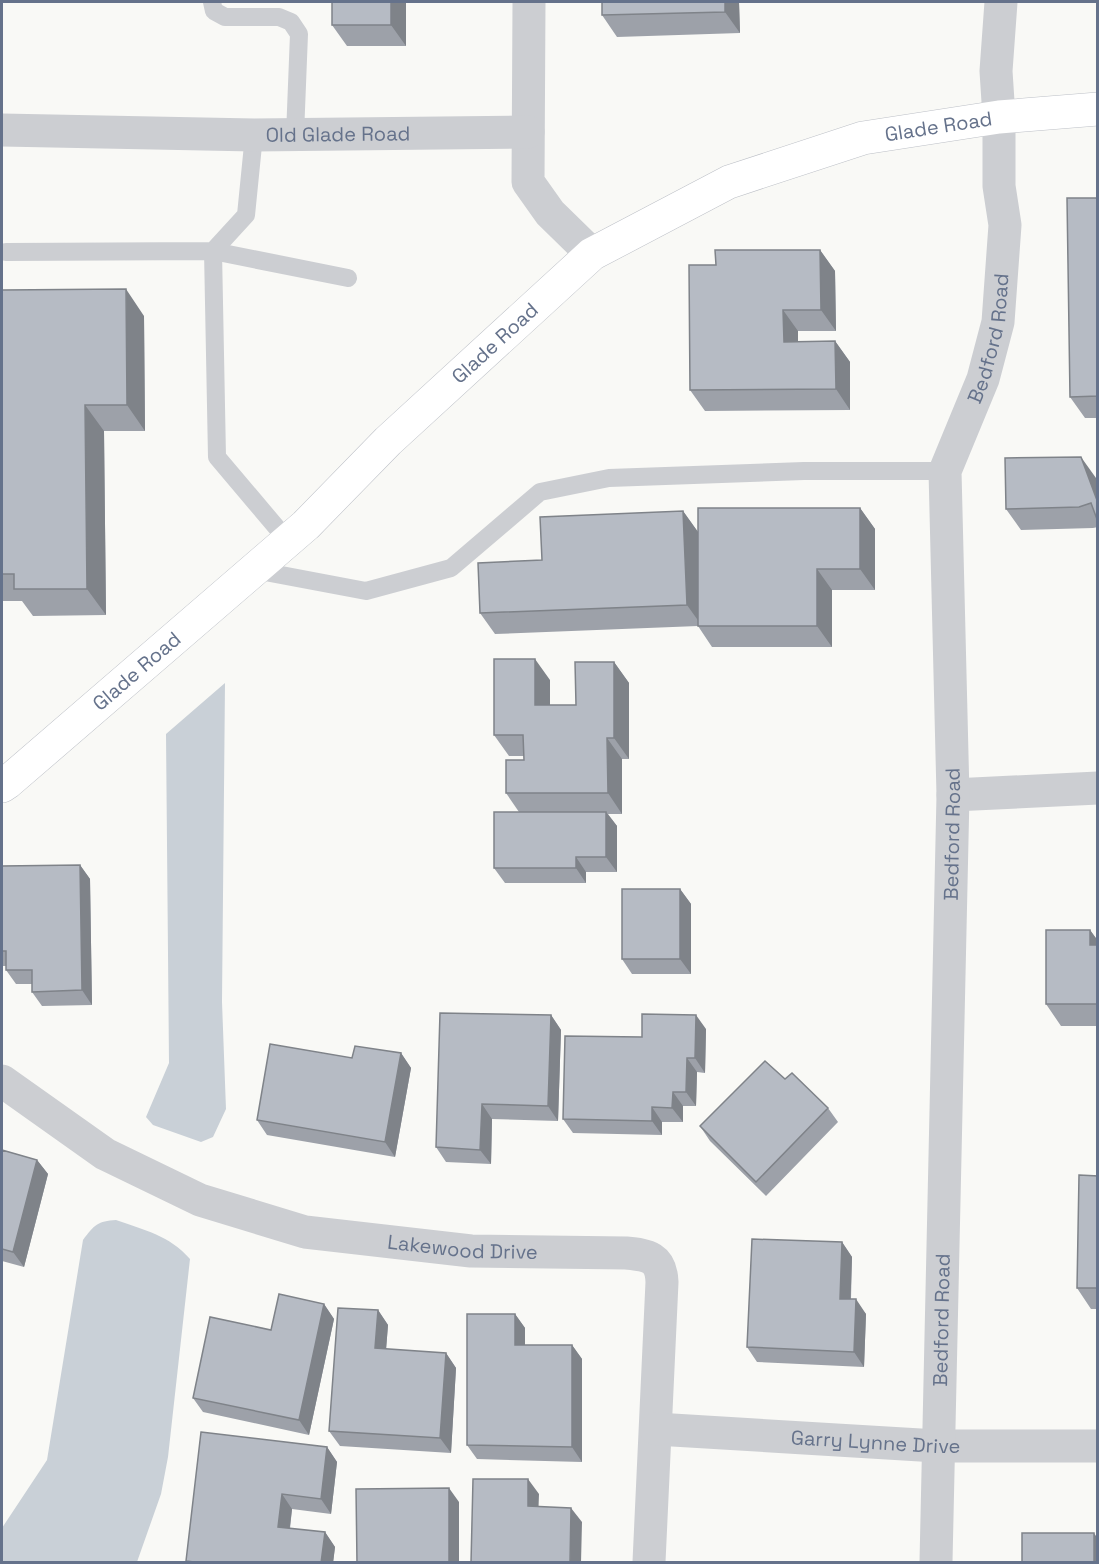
<svg xmlns="http://www.w3.org/2000/svg" width="1099" height="1564" font-family="'Space Grotesk',sans-serif">
<style>
.water{fill:#c9d0d7}
.lines{fill:none;stroke-linecap:round;stroke-linejoin:round}
.secondary-casing{stroke:#bdc0c7;stroke-width:34}
.service{stroke:#ccced2;stroke-width:18}
.minor{stroke:#ccced2;stroke-width:33}
.tertiary{stroke:#ccced2;stroke-width:33}
.secondary{stroke:#fff;stroke-width:33}
.wall{fill:#9da1a9}
.shaded-wall{fill:#7f8389}
.building{fill:#b6bbc4;stroke:#7f8389;stroke-width:1.5}
.labels{text-anchor:middle;stroke-width:6;stroke-linejoin:round;paint-order:stroke}
.street-label{font-size:20px;fill:#65728b;stroke:#fff}
</style>
<rect width="100%" height="100%" fill="#f9f9f6"/>
<path class="water" d="M225,683l-3,319 4,107 -13,28 -12,5 -48,-17 -7,-8 23,-54 -3,-329z
M116,1220c28,10 53,15 74,39l-22,198 -7,37 -24,68h-135v-34l45,-68 36,-220c11,-15 15,-19 33,-20z"/>
<g class="lines">
<g class="secondary-casing">
<g id="secondary">
<path id="s5" d="M2,786l6,-4 298,-257 82,-84 204,-187 137,-72 134,-44 136,-21 99,-8"/>
</g>
</g>
<path class="service" d="M212,2l2,9 11,6h54l12,5 8,12 -4,101
M254,135l-8,80 -33,36 4,206 71,84
M6,252l207,-1 135,27
M255,570l111,21 85,-23 89,-76 69,-14 195,-7h141"/>
<g class="minor">
<path d="M529,2l-1,180 22,31 42,41"/>
<path d="M999,117l-3,-46 5,-69"/>
<path id="s1" d="M2,130l252,5 274,-3"/>
<path d="M953,795l145,-7"/>
<path id="s2" d="M2,1081l103,73 95,46 105,32 166,19 155,2c22,2 35,4 36,29l-13,280"/>
<path id="s3" d="M656,1429l281,17h161"/>
</g>
<path class="tertiary" id="s4" d="M936,1562l17,-767 -8,-324 38,-92 15,-57 7,-97 -6,-39v-69"/>
<use href="#secondary" class="secondary"/>
</g>
<path class="wall" d="M406,2v44h-59l-15,-21z
M602,2h137l1,31 -123,4 -15,-22z
M1098,198v220h-13l-15,-21z
M820,250l15,21 1,60h-38v11l37,-1 15,21v48l-145,1 -15,-21 26,-125z
M2,290l142,26 1,115h-41l2,184 -73,1 -11,-15h-20z
M1096,478l2,6v43l-5,1 -72,2 -15,-21z
M860,508l15,21v61h-43v57h-120l-14,-21 -203,8 -15,-21 62,-53 141,-49 15,21z
M614,662l15,21v76h-7v55h-14l9,12v46h-31v11h-81l-11,-15 25,-56 -13,-19 18,-33v-4h-15l-15,-21 56,-55v25h26z
M80,865l10,14 2,126 -50,1 -10,-14v-8h-16l-10,-14v-4h-4v-100z
M680,889l11,15v70h-59l-10,-15z
M1090,930l8,11v85h-37l-15,-22z
M551,1015l10,15 -3,91 -66,-2 -1,45 -45,-2 -10,-15z
M706,1029l-1,44 -8,-1 -1,34h-13v16h-21v13l-89,-2 -10,-14 79,-82z
M401,1053l10,15 -16,89 -128,-22 -10,-15 95,-62z
M828,1108l10,14 -72,74 -56,-55 -10,-15z
M2,1150l35,10 11,14 -24,93 -22,-6z
M1098,1176v133h-7l-14,-21z
M842,1242l10,15 -1,42 15,15 -2,53 -107,-5 -10,-15z
M324,1304l10,15 -25,116 -106,-23 -10,-14 78,-68z
M378,1310l10,15 -2,24 60,4 10,15 -5,85 -111,-7 -11,-15z
M515,1314l10,14v17h47l10,14v103l-105,-3 -10,-14z
M327,1447l10,15 -6,52 -39,-5 -2,20 35,3 10,15 -2,16h-146l-1,-2z"/>
<path class="shaded-wall" d="M391,2h15v44l-15,-21z
M725,2h14l1,31 -15,-21z
M820,250l15,21 1,60 -15,-21z
M126,289l18,27 1,115 -18,-26z
M783,310l15,21v32l-14,-21z
M835,341l15,21v48l-14,-21z
M85,405l19,26 2,184 -19,-26z
M1081,457l15,21 2,6v19z
M860,508l15,21v61l-15,-21z
M683,511l15,21 4,94 -15,-21z
M817,569l15,21v57l-15,-21z
M535,659l15,21v46l-15,-21z
M614,662l15,21v76l-15,-21z
M607,738l15,21v55l-14,-21z
M606,812l11,14v46l-11,-15z
M576,857l10,15v11l-10,-15z
M80,865l10,14 2,126 -10,-15z
M680,889l11,15v70l-11,-15z
M1090,930l8,11v14l-8,-10z
M551,1015l10,15 -3,91 -10,-15z
M696,1015l10,14 -1,44 -10,-15z
M401,1053l10,15 -16,89 -10,-15z
M687,1058l10,14 -1,34 -10,-14z
M673,1092l10,14v16l-11,-14z
M482,1104l10,15 -1,45 -11,-14z
M652,1107l10,15v13l-10,-14z
M37,1160l11,14 -24,93 -11,-15z
M842,1242l10,15 -2,57 -10,-15z
M856,1299l10,15 -2,53 -10,-15z
M324,1304l10,15 -25,116 -10,-15z
M378,1310l10,15 -3,38 -10,-15z
M515,1314l10,14v31l-10,-14z
M572,1345l10,14v103l-10,-15z
M446,1353l10,15 -5,85 -11,-15z
M327,1447l10,15 -6,52 -10,-15z
M528,1479l11,15 -1,27 -10,-15z
M449,1488l10,14v61h-10z
M282,1494l10,15 -4,33 -10,-15z
M571,1508l11,14 -1,41h-11z
M325,1532l10,15 -2,16h-12z
M1094,1533l4,6v24h-4z"/>
<path class="building" d="M332,2h59v23h-59z
M602,2h123v10l-123,3z
M1067,198h31v198l-28,1z
M715,250h105l1,60h-38l1,32 51,-1 1,48 -146,1 -1,-125h27z
M126,289l1,116h-42l2,184h-73v-15h-12v-284z
M1081,457l17,46v19l-7,-19 -12,4 -73,2 -1,-51z
M698,508h162v61h-43v57h-119z
M683,511l4,94 -207,8 -2,-50 64,-3 -2,-43z
M494,659h41v46h41l-1,-43h39v76h-7l1,55h-102v-33h18l-1,-25h-29z
M494,812h112v45h-30v11h-82z
M80,865l2,125 -50,2v-22h-26v-19h-4v-85z
M622,889h58v70h-58z
M1046,930h44v15h8v59h-52z
M440,1013l111,2 -3,91 -66,-2 -2,46 -44,-3z
M642,1014l54,1 -1,43h-8l-1,34h-13l-1,16 -20,-1v14l-89,-2 2,-83 77,1z
M270,1044l82,14 3,-12 46,7 -16,89 -128,-22z
M765,1061l20,18 7,-6 36,35 -72,74 -56,-56z
M2,1150l35,10 -24,92 -11,-3z
M1079,1175l19,1v112h-21z
M752,1239l90,3 -2,57h16l-2,53 -107,-5z
M279,1294l45,10 -25,116 -106,-22 17,-81 61,13z
M338,1308l40,2 -3,38 71,5 -6,85 -111,-7z
M467,1314h48v31h57v102l-105,-2z
M201,1432l126,15 -6,52 -39,-5 -4,33 47,5 -4,31h-119l-16,-2z
M473,1479h55v27l43,2 -1,55h-99z
M449,1488v75h-92l-1,-74z
M1022,1533h72v30h-72z"/>
<g class="labels">
<g class="street-label">
<text dy="7" stroke="none"><textPath href="#s5" startOffset="1167">Glade Road</textPath></text>
<text dy="7" stroke="none"><textPath href="#s1" startOffset="336">Old Glade Road</textPath></text>
<text dy="7" stroke="none"><textPath href="#s4" startOffset="1232">Bedford Road</textPath></text>
<text dy="7" stroke="none"><textPath href="#s5" startOffset="663">Glade Road</textPath></text>
<text dy="7" stroke="none"><textPath href="#s5" startOffset="177">Glade Road</textPath></text>
<text dy="7" stroke="none"><textPath href="#s4" startOffset="728">Bedford Road</textPath></text>
<text dy="7" stroke="none"><textPath href="#s2" startOffset="500">Lakewood Drive</textPath></text>
<text dy="7" stroke="none"><textPath href="#s4" startOffset="242">Bedford Road</textPath></text>
<text dy="7" stroke="none"><textPath href="#s3" startOffset="220">Garry Lynne Drive</textPath></text>
</g>
</g>
<rect width="1099" height="1564" fill="none" stroke="#65728b" stroke-width="6"/>
</svg>
